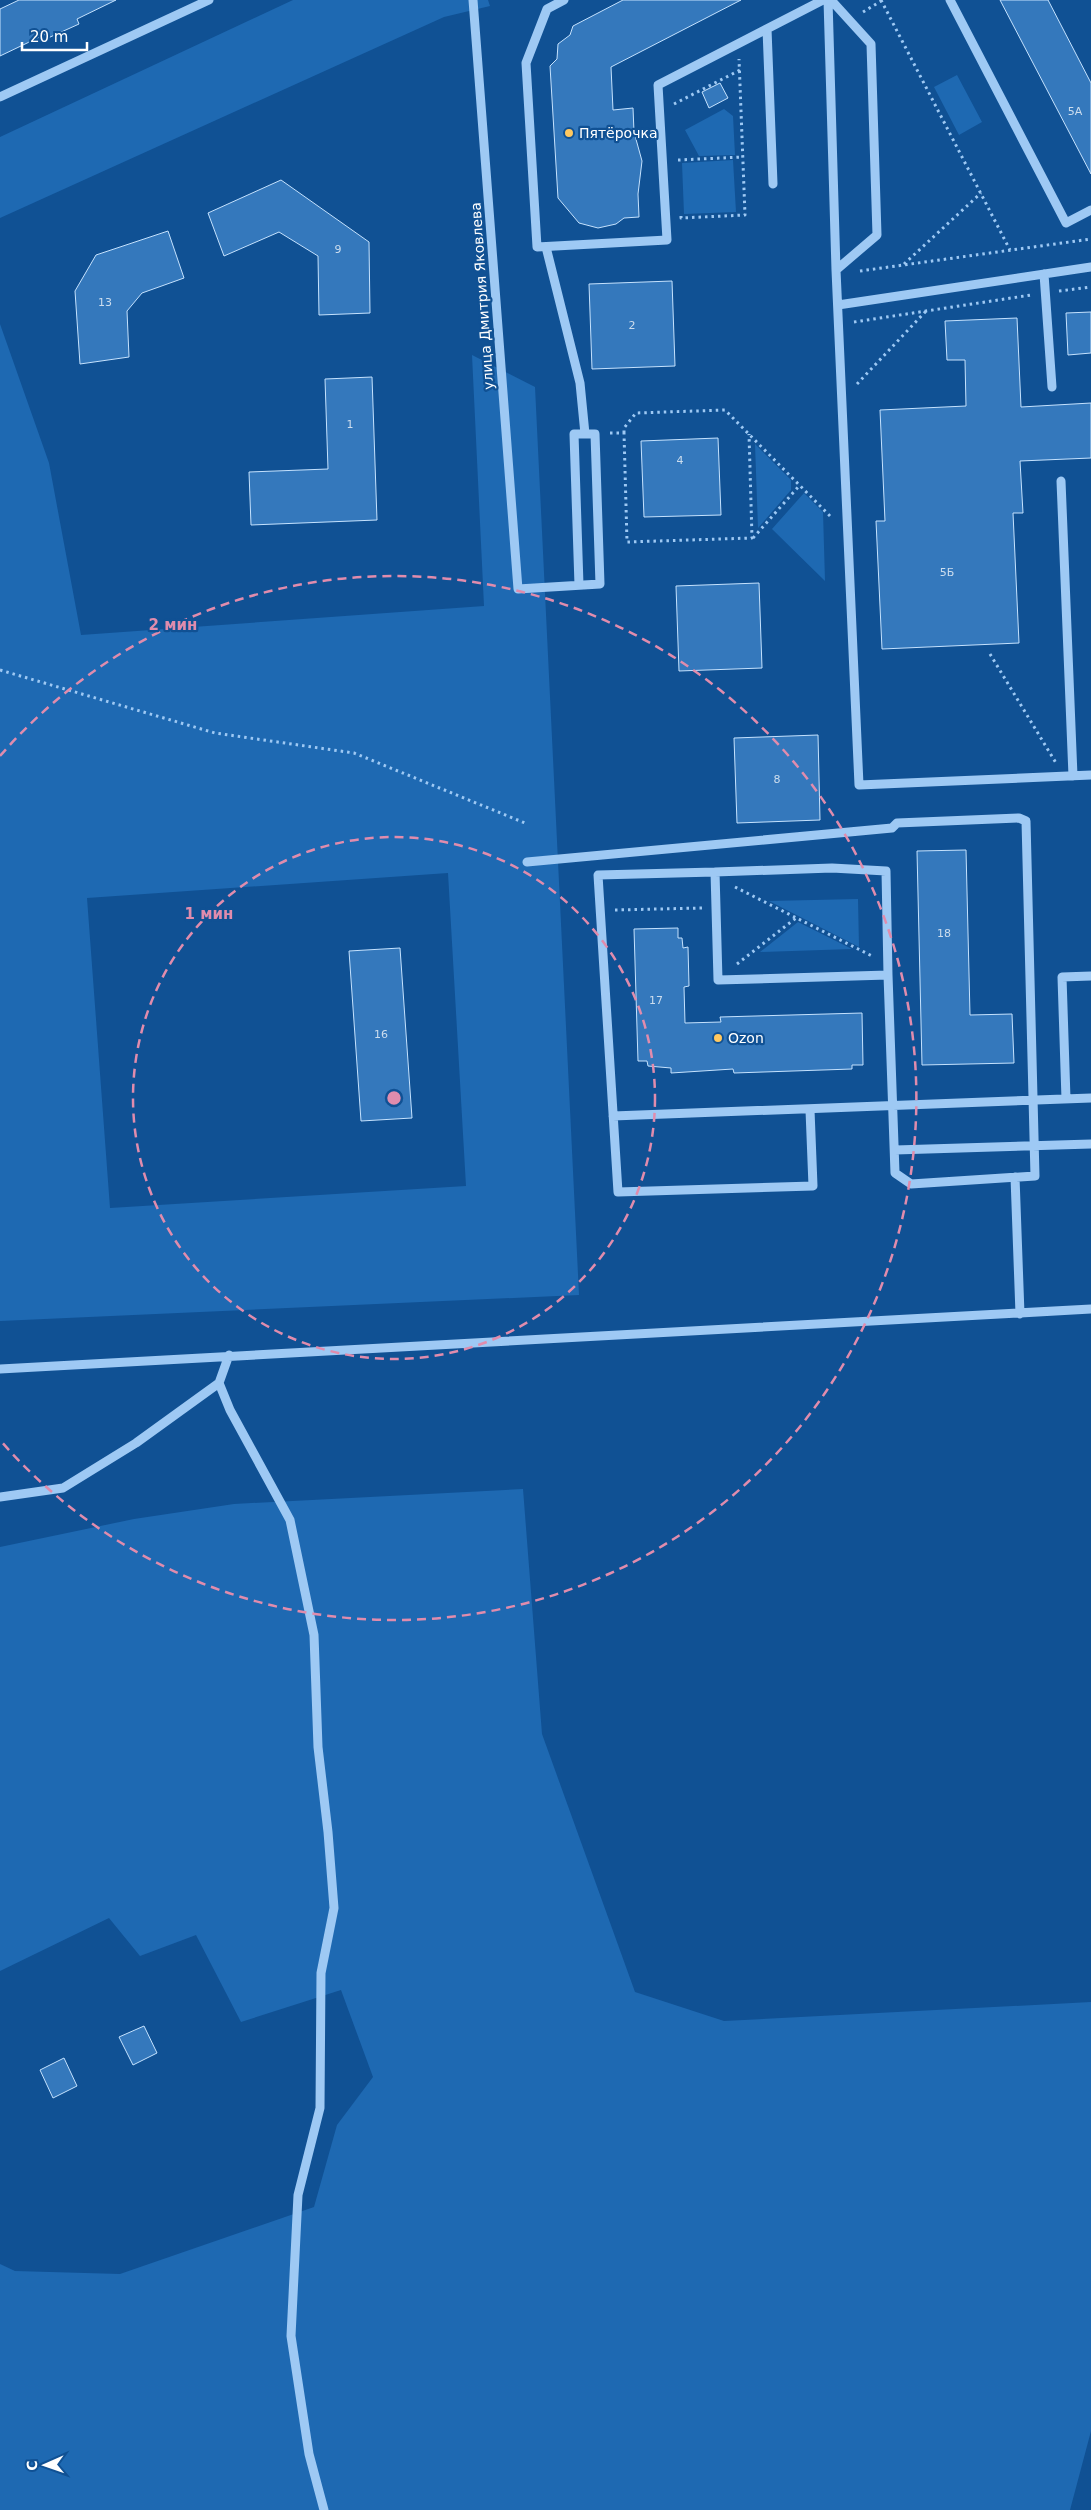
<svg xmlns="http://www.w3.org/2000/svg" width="1091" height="2510" font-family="'DejaVu Sans',sans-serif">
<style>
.green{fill:#1e69b2;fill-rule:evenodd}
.building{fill:#3478bc;stroke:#c5e2fe}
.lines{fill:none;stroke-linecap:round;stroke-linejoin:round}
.path{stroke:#9ec9f4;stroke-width:3;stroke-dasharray:2.5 4;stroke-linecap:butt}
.minor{stroke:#9ec9f4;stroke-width:9}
.ring{fill:none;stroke:#e08cad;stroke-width:2.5;stroke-dasharray:9 6}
.poi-dot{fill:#ffc860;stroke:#105194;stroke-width:2}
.labels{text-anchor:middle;stroke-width:4.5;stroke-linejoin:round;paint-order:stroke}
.number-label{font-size:11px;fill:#cde}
.poi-label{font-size:14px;fill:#fff;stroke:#105194;text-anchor:start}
.street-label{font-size:14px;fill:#fff;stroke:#105194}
.centre{fill:#e08cad;stroke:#105194;stroke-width:2.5}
.ring-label{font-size:15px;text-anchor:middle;font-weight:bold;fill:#e08cad;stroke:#105194;stroke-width:4.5;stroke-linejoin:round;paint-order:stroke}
</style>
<rect width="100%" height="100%" fill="#105194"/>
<path class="green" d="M293,0h195l2,6 -46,11 -444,201v-81z
M957,75l25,47 -23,13 -25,-48z
M724,109l9,7 2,39 -36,1 -14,-26z
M733,160l3,52 -52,2 -2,-51z
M0,324l49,139 32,172 403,-29 -12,-251 63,32 44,908 -579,26zM448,873l18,313 -356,22 -23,-310z
M755,444l36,36v10l-33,38z
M804,493l19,19 2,69 -53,-52z
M858,899l1,48 -90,-46z
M798,922l54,27 -92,3z
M523,1489l19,245 93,258 89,29 367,-19v429l-21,79h-1070v-246l15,7 105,3 194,-67 23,-82 36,-48 -32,-87 -100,32 -45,-87 -56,21 -31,-38 -109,53v-424l134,-28 100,-15z"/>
<path class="building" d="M19,0h97l-39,19 2,5 -31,14 -2,-4 -46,22v-47z
M623,0h118l-130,67 2,43 20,-2 1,24 8,29 -4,33 1,23 -15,1 -8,6 -18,4 -19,-5 -21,-25 -8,-132 7,-7 1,-15 12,-9 3,-9z
M1000,0h48l43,83v91z
M720,83l8,15 -19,10 -7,-16z
M281,180l88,62 1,71 -51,2 -1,-59 -39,-24 -55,24 -16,-43z
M168,231l16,47 -42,15 -15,18 2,46 -49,7 -5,-73 21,-36z
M672,281l3,85 -83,3 -3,-85z
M1091,312v41l-23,2 -2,-42z
M1017,318l4,89 70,-4v55l-71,3 3,52h-10l6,130 -137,6 -6,-128h9l-5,-111 86,-4 -1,-46h-18l-2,-39z
M372,377l5,143 -126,5 -2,-53 79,-3 -3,-90z
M718,438l3,77 -77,2 -3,-76z
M759,583l3,85 -83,3 -3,-85z
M818,735l2,85 -83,3 -3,-85z
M966,850l4,165 42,-1 2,49 -92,2 -5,-214z
M678,928v10h4l1,10 5,-1 1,39 -5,1 1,36 36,-1 -1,-5 142,-4 1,52h-11v4l-118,4 -1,-4 -62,4v-5l-23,-2 -1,-5h-9l-4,-132z
M400,948l12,170 -51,3 -12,-170z
M144,2026l13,27 -24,12 -14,-28z
M64,2058l13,28 -24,12 -13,-28z"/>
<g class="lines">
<path class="path" d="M881,0l129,250
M863,12l18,-11
M674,104l66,-34
M678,160l65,-3
M681,216v2l64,-3 -6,-156
M904,264l77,-71
M860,271l231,-32
M1059,291l32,-4
M854,322l177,-27
M857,384l70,-74
M610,433h14l3,109 125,-4 -3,-104
M624,433v-5l12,-15 89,-3 106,107
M753,538l47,-53
M990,654l66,109
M0,670l215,63 139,20 171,70
M735,887l137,69
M615,910l87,-2
M737,964l59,-46"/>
<path class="minor" d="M473,0l45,589 82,-5 -5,-150h-21l5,151
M564,0l-17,9 -21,54 11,184 130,-7 -9,-155 165,-85
M828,0l8,270 23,515 232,-10
M831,0l40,44 6,191 -41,35
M950,0l116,223 25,-13
M767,29l6,155
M0,97l209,-97
M546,247l34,136 5,51
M1044,274l8,113
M838,305l253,-38
M1061,481l12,295
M527,862l365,-34 5,-5 122,-5 7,3 9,355 -124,8 -16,-11 -7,-198 -170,5 -3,-108 -117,3 20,317 195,-6 -3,-76
M715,872l117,-4 54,3 2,104
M1066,1099l-4,-122 29,-1
M613,1116l478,-18
M895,1150l196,-6
M1015,1177l5,137
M229,1355l-10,28 11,27 60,110 24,115 4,112 10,85 6,76 -13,65 -1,135 -22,87 -7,141 18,118 15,56
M0,1369l1091,-60
M0,1497l63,-9 73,-45 83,-60"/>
</g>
<g class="ring">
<circle cx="394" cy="1098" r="261"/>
<path d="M0 756A522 522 0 1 1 0 1440"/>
</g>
<g class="poi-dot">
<circle cx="569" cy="133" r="5"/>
<circle cx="718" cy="1038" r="5"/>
</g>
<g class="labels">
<g class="number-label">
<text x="1075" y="115">5А</text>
<text x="338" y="253">9</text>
<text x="105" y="306">13</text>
<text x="632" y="329">2</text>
<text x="350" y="428">1</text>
<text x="680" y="464">4</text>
<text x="947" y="576">5Б</text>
<text x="777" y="783">8</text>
<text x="944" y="937">18</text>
<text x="656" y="1004">17</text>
<text x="381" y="1038">16</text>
</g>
<g class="poi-label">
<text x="579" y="138">Пятёрочка</text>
<text x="728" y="1043">Ozon</text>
</g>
<g class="street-label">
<text transform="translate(482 296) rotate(-94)" y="5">улица Дмитрия Яковлева</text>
</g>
</g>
<circle cx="394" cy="1098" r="8" class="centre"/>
<g class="ring-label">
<text x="173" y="630">2 мин</text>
<text x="209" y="919">1 мин</text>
</g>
<g transform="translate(45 2465) rotate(268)" stroke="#105194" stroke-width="4" paint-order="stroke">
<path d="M0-4L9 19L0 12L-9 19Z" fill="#ffffff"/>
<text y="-8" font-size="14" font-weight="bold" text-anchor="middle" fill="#ffffff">С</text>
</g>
<path d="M22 42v8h65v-8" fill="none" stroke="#ffffff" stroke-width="2.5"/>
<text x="30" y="42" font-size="15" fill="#ffffff" stroke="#105194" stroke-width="4" paint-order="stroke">20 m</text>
</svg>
